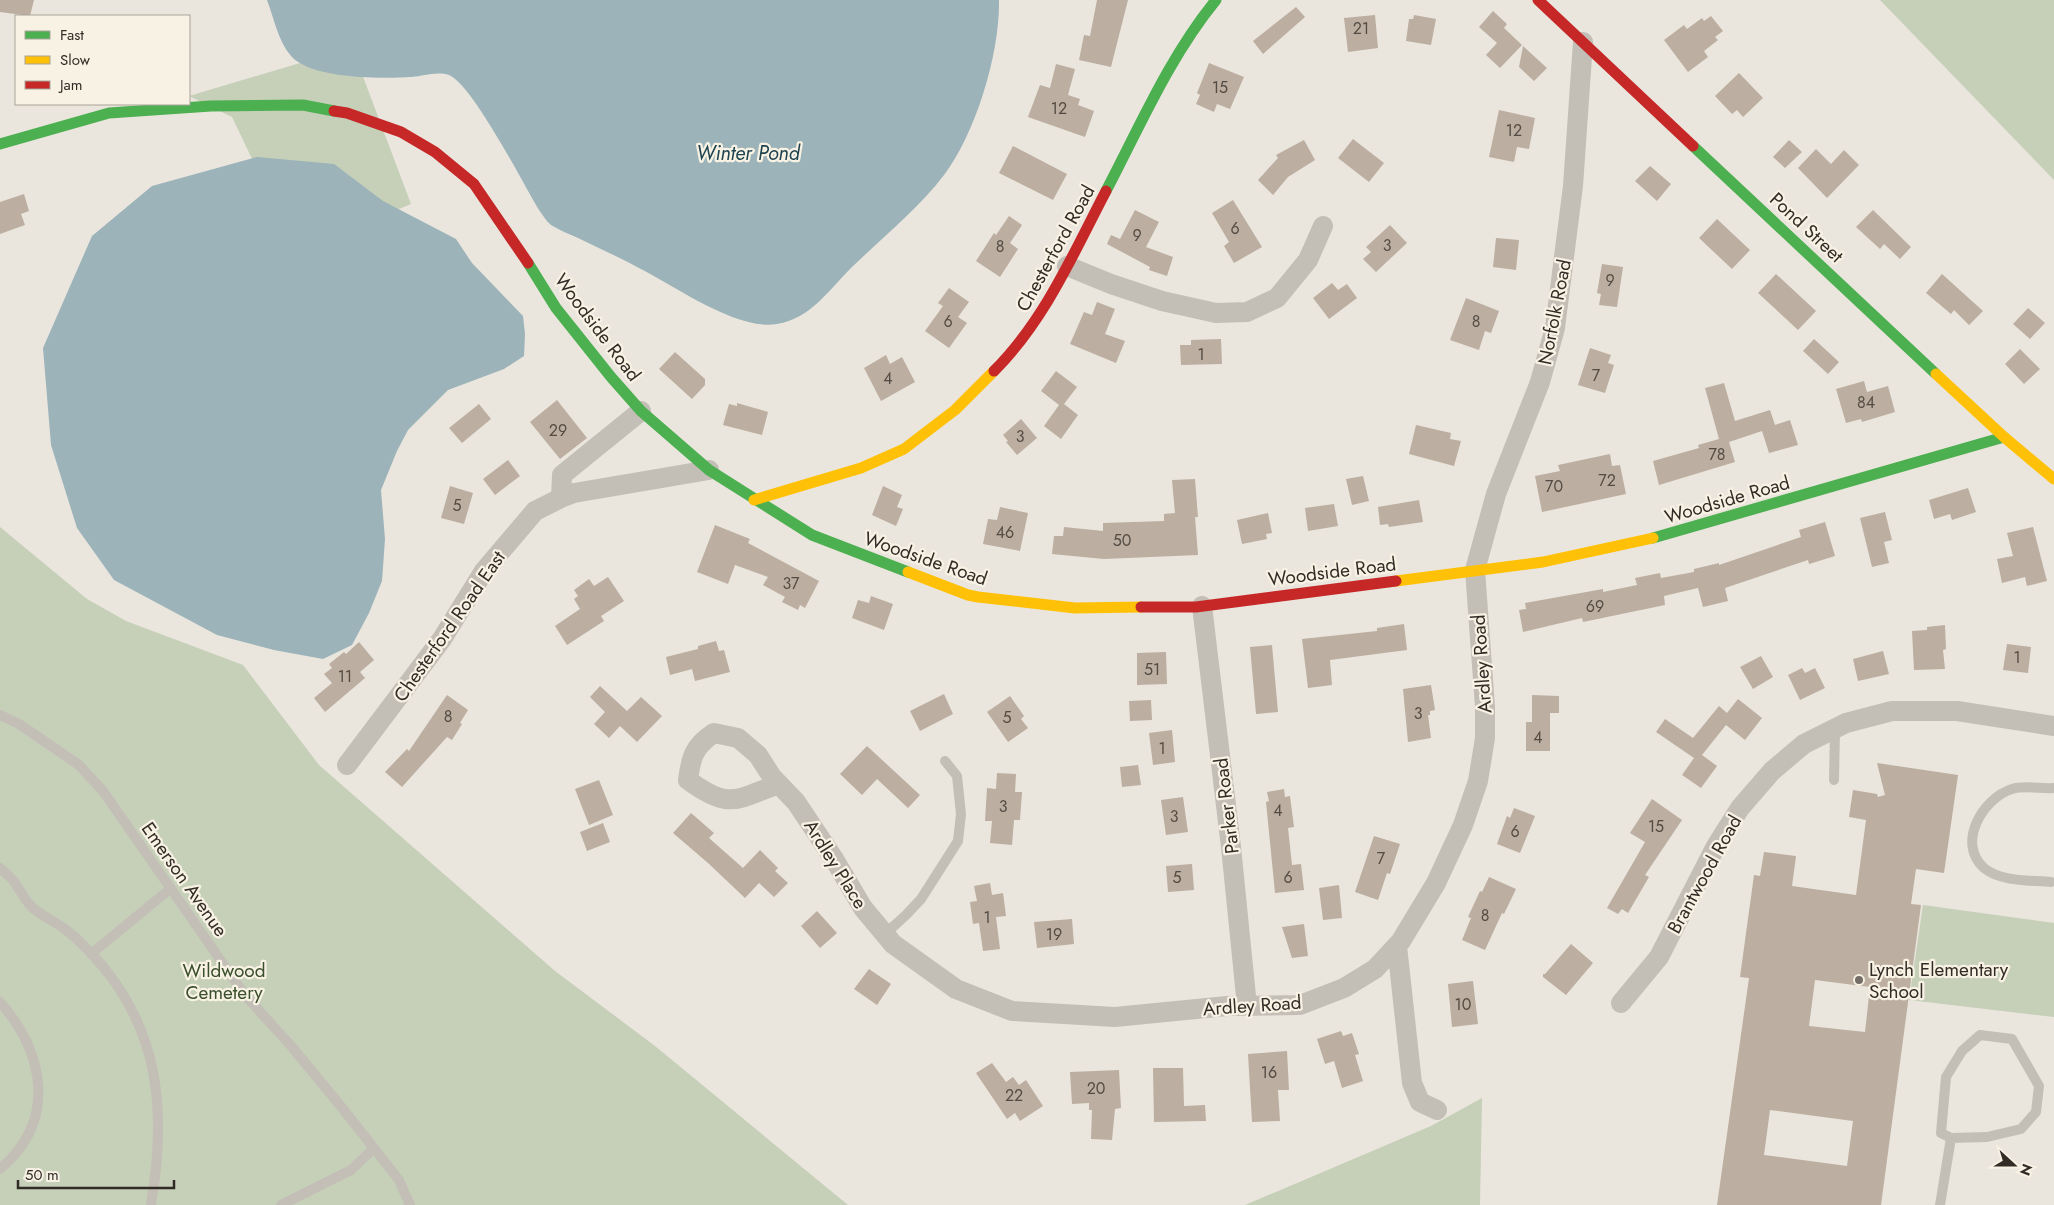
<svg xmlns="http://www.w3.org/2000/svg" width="2054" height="1205" font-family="Jost,sans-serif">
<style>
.green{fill:#c6cfb8}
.water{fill:#9cb3b9}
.building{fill:#bcaea0;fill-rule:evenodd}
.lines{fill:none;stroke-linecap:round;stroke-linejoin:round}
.lane{stroke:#c3bfb7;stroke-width:10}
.street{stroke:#c3bfb7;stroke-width:20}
.fast{stroke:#4caf50;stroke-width:11}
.slow{stroke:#ffc107;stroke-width:11}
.jam{stroke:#c62828;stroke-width:11}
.poi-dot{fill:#726d66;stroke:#f7f2e4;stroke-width:2}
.labels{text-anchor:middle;stroke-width:4.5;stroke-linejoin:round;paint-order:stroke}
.number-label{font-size:16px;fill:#544c44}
.street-label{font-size:19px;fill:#322c26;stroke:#f7f2e4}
.poi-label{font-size:19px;fill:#322c26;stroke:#f7f2e4;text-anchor:start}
.park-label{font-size:19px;fill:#3a4f2c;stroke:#f7f2e4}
.water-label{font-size:20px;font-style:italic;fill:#1f4350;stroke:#f7f2e4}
</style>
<rect width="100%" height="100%" fill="#eae6dd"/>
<path class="green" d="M1880,0h174v180z
M310,60l52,14 49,130 -45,19 -112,-60 -22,-46 -43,-21z
M0,527l87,72 39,22 117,44 76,100 236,206 100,75 193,159h-848z
M1923,905l131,18v94l-145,-17z
M1482,1098l-2,107h-235l186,-79z"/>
<path class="water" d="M267,0h732c1,53 -23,133 -55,175 -26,34 -62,63 -93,93 -22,22 -41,51 -74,56 -40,7 -102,-38 -138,-56 -20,-11 -41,-20 -61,-30 -9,-4 -19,-8 -27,-13 -5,-4 -8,-10 -12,-15 -15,-25 -67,-126 -90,-135 -12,-4 -26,1 -38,2 -29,2 -100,2 -120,-21 -13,-15 -17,-38 -24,-56z
M257,157l77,7 49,37 73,38 16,24 51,53 2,18 -1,22 -20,13 -56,21 -40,40 -11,21 -16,39 4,49 -3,42 -13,32 -17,32 -29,14 -49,-9 -57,-15 -103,-55 -37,-52 -26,-83 -8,-97 49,-112 60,-50z"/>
<path class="building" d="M0,0h34l-4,16 -30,-4z
M1097,0h31l-17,67 -32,-7 5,-25 6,1z
M1296,7l9,10 -42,37 -10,-13z
M1493,11l14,13 -3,4 18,17 -22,23 -14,-13 11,-12 -18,-16z
M1375,15l3,33 -30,4 -4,-34z
M1414,15l22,4 -5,26 -25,-4 3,-22h4z
M1711,16l12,15 -8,6 3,3 -14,11 4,6 -20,15 -24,-32 20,-15 3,4 15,-11 2,3z
M1523,46l24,22 -13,13 -15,-14z
M1209,63l35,14 -14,32 -13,-5 -3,8 -18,-8 4,-9 -3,-2z
M1056,64l19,5 -7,26 12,4 -2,6 16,6 -9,26 -57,-20 12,-32 10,3z
M1739,73l24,25 -20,19 -6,-7 -5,4 -17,-18z
M1499,110l36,8 -6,31 -12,-2 -3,15 -25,-5z
M1353,139l31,24 -15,19 -31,-24z
M1304,140l11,20 -27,17 -15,18 -15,-15 20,-22 -2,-3z
M1789,140l13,12 -17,16 -12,-11z
M1013,146l54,28 -14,26 -54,-27z
M1816,149l15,15 13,-14 15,15 -32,33 -29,-30z
M1650,166l21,18 -14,17 -22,-20z
M24,194l5,17 -8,3 4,11 -25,9v-32z
M1233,200l29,47 -28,16 -10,-17 5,-4 -17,-29z
M1135,210l24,12 -13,25 27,10 -6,19 -18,-6 1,-3 -43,-23 4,-9 9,4z
M1873,210l38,37 -11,12 -16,-15 -4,5 -24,-22z
M1009,216l13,9 -12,18 8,6 -18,28 -24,-16 18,-28 2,2z
M1717,219l33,31 -18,19 -33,-31z
M1390,225l17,18 -31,29 -13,-13 8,-7 -5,-5z
M1496,238l23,2 -3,30 -23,-3z
M1602,264l21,3 -6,40 -18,-2 2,-11 -4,-1z
M1776,274l40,37 -18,19 -40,-37z
M1942,274l41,37 -14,14 -15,-15 -3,4 -25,-21z
M1332,283l6,7 9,-6 10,14 -28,21 -16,-21z
M949,288l20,14 -11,15 9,6 -18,25 -24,-17 18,-25 -5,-3z
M1466,298l33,13 -8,22 -6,-2 -6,19 -29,-10z
M1097,302l18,7 -10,25 20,7 -9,22 -46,-19 14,-32 8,3z
M2028,308l17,15 -15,16 -17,-15z
M1221,339l1,25 -41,1 -1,-20h11v-5z
M1814,339l25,23 -11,12 -25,-23z
M1590,348l21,7 -3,8 6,2 -9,28 -27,-8z
M2020,349l20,20 -16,15 -19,-20z
M675,352l30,27v6l-13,14 -33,-30z
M886,355l4,9 12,-7 13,25 -34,19 -17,-33z
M1056,371l21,16 -13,17 14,11 -17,24 -17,-13 15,-21 -18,-14z
M1864,381l3,11 21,-6 7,26 -33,10 -1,-3 -15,4 -10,-34z
M1724,383l11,38 35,-11 5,15 15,-5 8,25 -29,8 -7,-22 -33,11 6,20 -76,23 -6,-24 46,-13 -1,-3 21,-6 -14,-51z
M557,400l30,38 -27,21 -30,-37z
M737,403l31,9 -6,23 -39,-10 6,-21 8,2z
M479,404l12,15 -29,24 -13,-15z
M1021,419l16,19 -20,17 -11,-13 2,-1 -5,-6z
M1416,425l35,8 -1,6 11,2 -7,25 -45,-12z
M1610,454l2,12 8,-1 6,29 -84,18 -7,-36 25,-5 -2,-6z
M508,460l12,16 -25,19 -12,-16z
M1363,476l6,25 -17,4 -6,-26z
M1195,479l3,38h-3l3,38 -94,4 -52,-5 2,-18h9l1,-9 39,4v-8l61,-2v-7l11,-1 -3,-33z
M450,486l23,7 -9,31 -23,-6z
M883,486l19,9 -5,12 6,2 -7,17 -24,-11z
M1968,488l8,24 -24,8 -2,-6 -16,5 -5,-19z
M1419,500l4,22 -34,5 -1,-3 -8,1 -2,-18z
M1334,504l4,22 -30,5 -3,-23z
M1000,507l28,6 -8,38 -37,-7 5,-25 9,1z
M1885,512l7,28 -8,2 5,21 -17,4 -12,-49z
M1268,513l4,20 -6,1 1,5 -25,5 -5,-24z
M1825,522l10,34 -26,8 -1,-4 -83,28 3,13 -25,6 -5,-19 -34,8 1,9 -82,17 -1,-4 -59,14 -4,-22 7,-1 -1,-6 78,-14v3l34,-7 -2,-7 25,-5 1,5 33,-6v-3l25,-6v2l82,-28 -2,-7z
M715,525l35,14 -2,4 71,38 -14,27 -5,-3 -2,5 -16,-8 3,-5 -22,-12 5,-8 -33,-12 -7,19 -31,-12z
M2033,527l14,54 -20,5 -2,-9 -23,6 -5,-24 16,-3 -6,-23z
M608,577l16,24 -23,15 3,5 -37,24 -12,-19 25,-17 -6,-10 4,-3 -4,-6 15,-11 5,7z
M871,596l22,8 -9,26 -32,-12 6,-18 11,3z
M1404,624l3,26 -77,10 2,25 -24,3 -6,-49 75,-8v-3z
M1945,625l1,24 -3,1 2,19 -31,1 -2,-39 15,-1v-3z
M716,641l3,10 5,-1 6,22 -35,9 -3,-12 -22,6 -4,-18 32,-8v-3z
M359,642l15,18 -14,12 5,6 -40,34 -11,-14 18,-15 -8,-9 8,-6 -3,-4 15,-12 2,2z
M2007,644l24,3 -3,26 -25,-3z
M1272,645l6,67 -22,2 -6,-67z
M1883,651l6,23 -31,7 -5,-22z
M1166,652l1,32 -30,1v-32z
M1761,656l12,21 -20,12 -13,-22z
M1802,668l3,5 10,-5 10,20 -25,12 -12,-25z
M1431,685l4,25 -5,1v4h-2l3,23 -23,4 -5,-53z
M600,686l27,25 14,-14 21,19 -25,26 -17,-16 -11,12 -15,-14 11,-12 -15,-15z
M944,694l9,20 -33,17 -10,-20z
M447,695l21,15 -8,13 2,1 -10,16 -5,-3 -45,50 -17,-15 22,-23 2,2z
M1532,695l27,1v17h-9v38h-24v-29h6z
M1010,696l14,20 -3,3 7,9 -20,14 -21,-30z
M1738,699l24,19 -17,22 -19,-15 -24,30 15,11 -16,22 -19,-13 12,-17 -38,-26 9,-13 28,19 26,-32 8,7z
M1151,700l1,20 -22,1 -1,-20z
M1172,730l3,32 -22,3 -4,-32z
M867,746l53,49 -12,13 -31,-29 -15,16 -22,-21z
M1877,763l81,12 -14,98 -28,-4 -5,35 10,1 -40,300h-164l32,-227 -9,-1 14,-102 6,1 4,-24 32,4 -4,30 64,9 10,-75 -17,-3 4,-27 24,4 1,3 7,-2zM1815,980l55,7 -5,45 -56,-6zM1770,1110l83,11 -6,45 -83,-11z
M1138,765l3,20 -19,2 -2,-20z
M997,773l19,1 -1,18h7l-2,28h-6l-2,25 -22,-2 2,-22h-7l2,-33 9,1z
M599,780l14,35 -24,10 -14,-36z
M1284,789l1,8 5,-1 4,31 -6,1 4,37 9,-1 3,26 -29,3 -9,-91 3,-1 -2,-9z
M1183,797l5,35 -22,3 -5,-35z
M1652,799l30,21 -37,55 4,2 -21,36 -6,-4 -4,5 -11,-6 38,-66 -15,-9z
M1514,808l21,8 -15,37 -23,-9 10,-28 3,2z
M691,813l23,20 -5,5 34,30 17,-18 18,18 -3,3 13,12 -14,14 -15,-14 -14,15 -37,-35 -35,-30z
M603,823l7,19 -23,9 -7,-19z
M1374,836l26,8 -10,30 -3,-1 -9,27 -23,-8z
M1192,864l2,26 -26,2 -2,-26z
M1489,877l27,12 -12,25 -2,-1 -17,37 -23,-10 9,-22 -3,-1 12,-26 2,1z
M990,883l2,12 11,-2 3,23 -10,1 4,32 -17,2 -4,-28 -6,1 -3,-22 7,-1 -3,-15z
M1339,885l3,33 -19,2 -4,-32z
M817,911l20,22 -17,15 -19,-22z
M1072,919l2,25 -37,4 -3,-26z
M1304,924l4,32 -16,2 -10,-31z
M1571,944l22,19 -27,32 -23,-18v-3h2z
M869,969l22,15 -14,21 -23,-16z
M1473,981l5,43 -26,3 -4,-43z
M1341,1031l2,5 9,-3 7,21 -4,1 8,26 -21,7 -8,-27 -9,3 -8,-25z
M1287,1051l2,39h-11l2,31 -28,1 -4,-68z
M992,1063l14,19 7,-5 6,8 7,-5 17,26 -23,15 -5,-8 -8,6 -31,-46z
M1153,1068h30l1,38 21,-1 1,16 -52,1z
M1119,1070l2,38 -6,1 -3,31 -21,-1 1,-29h-3v-7l-17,1 -2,-32z"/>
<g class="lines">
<path class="lane" d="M0,715l19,9 60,41 24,26 141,203 48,53 51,62 56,71 11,25
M1834,780l1,-51
M0,868c4,4 8,7 11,10 9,10 13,23 23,31 10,8 22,13 32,21 9,6 17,15 25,23 69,73 76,157 60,252
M2051,882c-21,-2 -50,0 -67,-14 -28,-25 -1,-70 28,-79 12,-4 29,0 42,-1
M885,934l21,-19 15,-16 37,-58 3,-27 -4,-38 -12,-15
M91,954l79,-65
M0,1002c45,52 57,119 0,167
M1980,1035l32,4 27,47 -3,26 -15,17 -34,8 -36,1 -10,-5 5,-56 16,-26z
M281,1205l70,-35 22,-21
M1940,1205l11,-67"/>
<path class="street" d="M1067,266l44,18 51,17 54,12 31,-1 30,-14 31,-38 15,-34
M561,498l13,-5 135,-23
M1202,606l29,241 16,159
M347,765l95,-126 42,-68 51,-60 26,-13 1,-23 79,-64
M779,784c-43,15 -49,27 -91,-4 3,-23 6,-34 26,-47l24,5 20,17 14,22 24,25 38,57 29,49 30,36 63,45 56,22 103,6 112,-11 73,-1 44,-17 31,-19 26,-28 35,-58 27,-58 15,-44 7,-43v-31l-10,-137 21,-76 44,-112 15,-54 18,-142 10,-144
M1397,946l15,137 8,19 17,8
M1621,1003l38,-46 57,-111 24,-38 32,-37 32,-27 42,-21 46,-12h65l97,15"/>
<path class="fast" d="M0,144l109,-31 102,-7 92,-1 31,6
M1693,146l243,228
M1106,191c34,-65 64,-135 110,-191
M528,263l28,45 55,69 30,34 68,59 103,65 96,37
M1653,538l351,-101"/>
<path class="slow" d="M1936,374l68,63 50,42
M754,500l107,-32 43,-19 51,-39 39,-39
M908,572l60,23 10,2 97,11 66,-1
M1396,581l147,-19 110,-24"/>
<path class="jam" d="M1538,0l155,146
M334,111l13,2 54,19 34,20 39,32 54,79
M994,371c51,-51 79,-117 112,-180
M1141,607h55l200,-26"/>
</g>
<circle class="poi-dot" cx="1859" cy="980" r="5"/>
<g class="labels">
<g class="number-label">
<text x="1361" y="34">21</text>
<text x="1220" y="93">15</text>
<text x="1059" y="114">12</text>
<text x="1514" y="136">12</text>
<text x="1235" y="234">6</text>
<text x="1137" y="241">9</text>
<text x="1387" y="251">3</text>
<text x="1000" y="252">8</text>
<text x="1610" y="286">9</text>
<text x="948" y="327">6</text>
<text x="1476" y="327">8</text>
<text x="1201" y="360">1</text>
<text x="1596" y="381">7</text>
<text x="888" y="384">4</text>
<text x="1866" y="408">84</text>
<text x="558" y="436">29</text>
<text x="1020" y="442">3</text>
<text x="1717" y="460">78</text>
<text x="1607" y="486">72</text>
<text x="1554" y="492">70</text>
<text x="457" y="511">5</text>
<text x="1005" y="538">46</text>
<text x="1122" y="546">50</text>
<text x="791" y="589">37</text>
<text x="1595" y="612">69</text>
<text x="2017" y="663">1</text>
<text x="1152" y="675">51</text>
<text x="345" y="682">11</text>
<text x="1418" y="719">3</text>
<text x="448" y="722">8</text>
<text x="1007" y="723">5</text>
<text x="1538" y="743">4</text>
<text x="1162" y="754">1</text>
<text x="1003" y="812">3</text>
<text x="1278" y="816">4</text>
<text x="1174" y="822">3</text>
<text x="1656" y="832">15</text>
<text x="1515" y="837">6</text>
<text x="1381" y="864">7</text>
<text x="1177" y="883">5</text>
<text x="1288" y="883">6</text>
<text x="1485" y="921">8</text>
<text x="987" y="923">1</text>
<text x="1054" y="940">19</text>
<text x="1463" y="1010">10</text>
<text x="1269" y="1078">16</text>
<text x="1096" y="1094">20</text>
<text x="1014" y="1101">22</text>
</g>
<g class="street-label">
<text transform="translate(1807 227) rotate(43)" y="7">Pond Street</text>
<text transform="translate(1055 248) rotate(-61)" y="7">Chesterford Road</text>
<text transform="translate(1554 312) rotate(-79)" y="7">Norfolk Road</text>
<text transform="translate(598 327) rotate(53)" y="7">Woodside Road</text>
<text transform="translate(1727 499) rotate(-16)" y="7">Woodside Road</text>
<text transform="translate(926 558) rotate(19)" y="7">Woodside Road</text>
<text transform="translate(1332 571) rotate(-7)" y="7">Woodside Road</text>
<text transform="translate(449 626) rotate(-55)" y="7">Chesterford Road East</text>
<text transform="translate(1481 664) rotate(-94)" y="7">Ardley Road</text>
<text transform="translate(1226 806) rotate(-97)" y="7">Parker Road</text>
<text transform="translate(836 864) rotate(58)" y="7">Ardley Place</text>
<text transform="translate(1704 874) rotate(-61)" y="7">Brantwood Road</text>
<text transform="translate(185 879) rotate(55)" y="7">Emerson Avenue</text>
<text transform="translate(1252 1005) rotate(-4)" y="7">Ardley Road</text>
</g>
<g class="poi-label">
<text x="1869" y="976">Lynch Elementary<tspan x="1869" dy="22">School</tspan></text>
</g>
<g class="park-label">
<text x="224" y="977">Wildwood<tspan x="224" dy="22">Cemetery</tspan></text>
</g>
<g class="water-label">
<text x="748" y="160">Winter Pond</text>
</g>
</g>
<rect x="15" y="15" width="175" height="90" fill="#f7f2e4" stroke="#a8a398"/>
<rect x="25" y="31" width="25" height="8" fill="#4caf50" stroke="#a8a398"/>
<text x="60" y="40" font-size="15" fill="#322c26">Fast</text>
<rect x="25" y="56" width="25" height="8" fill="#ffc107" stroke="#a8a398"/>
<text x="60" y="65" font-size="15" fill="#322c26">Slow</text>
<rect x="25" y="81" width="25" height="8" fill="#c62828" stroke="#a8a398"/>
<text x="60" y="90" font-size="15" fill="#322c26">Jam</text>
<g transform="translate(2014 1165) rotate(111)" stroke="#f7f2e4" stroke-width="4" paint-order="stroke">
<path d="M0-4L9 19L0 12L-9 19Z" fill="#322c26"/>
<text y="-8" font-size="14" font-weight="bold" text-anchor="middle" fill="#322c26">N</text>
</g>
<path d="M18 1180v8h156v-8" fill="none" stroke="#322c26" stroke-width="2.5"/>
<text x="25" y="1180" font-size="15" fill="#322c26" stroke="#f7f2e4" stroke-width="4" paint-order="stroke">50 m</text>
</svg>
